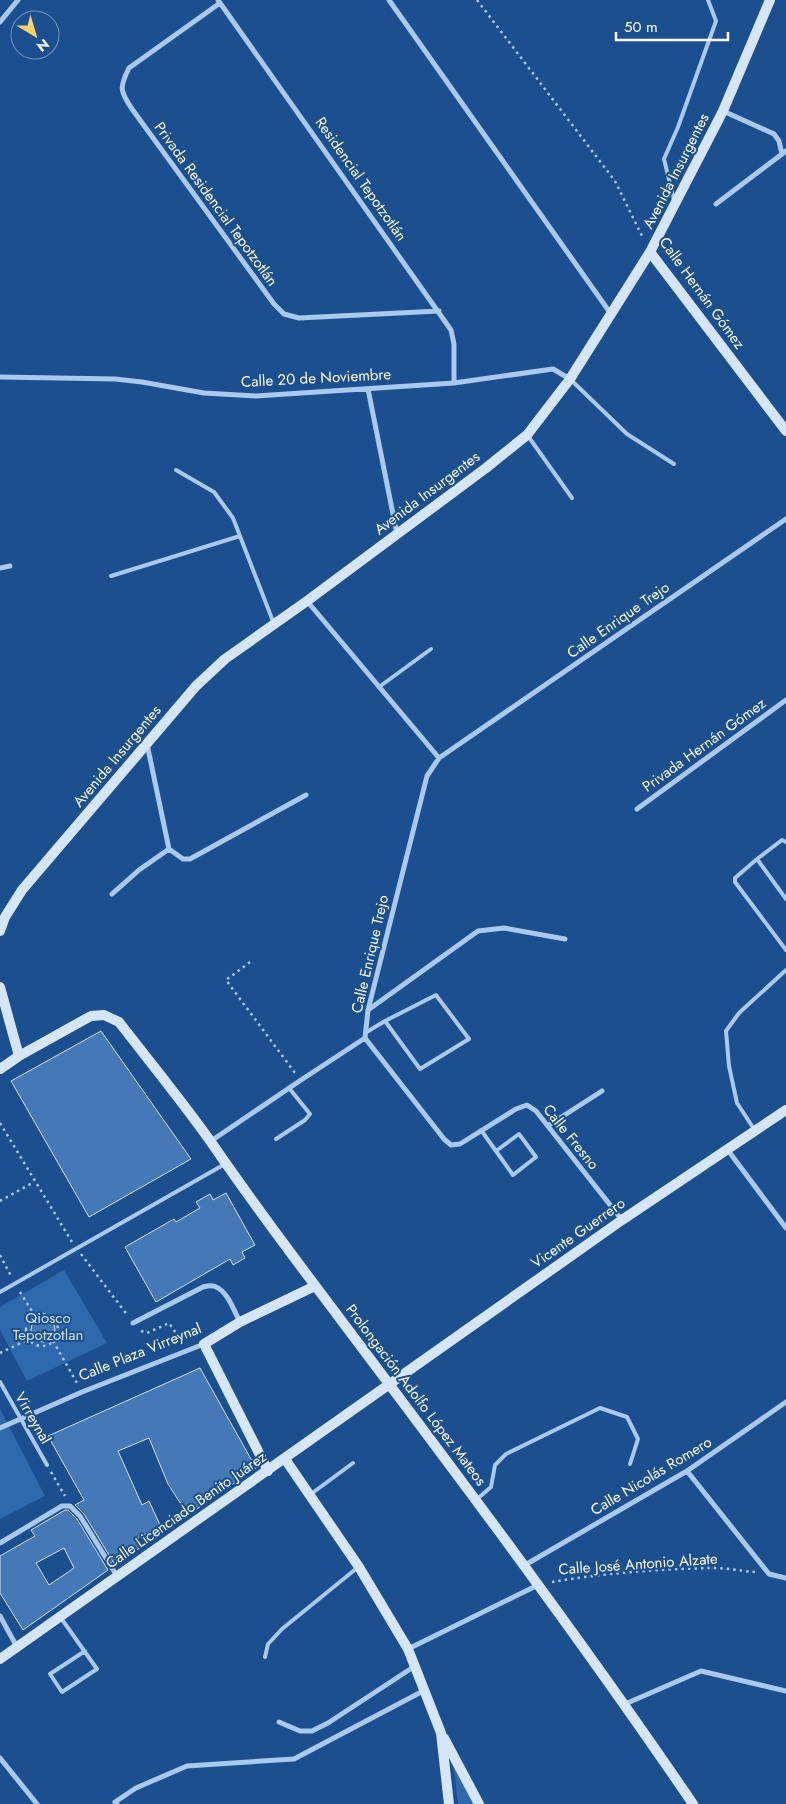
<svg xmlns="http://www.w3.org/2000/svg" width="786" height="1804" font-family="Jost,sans-serif">
<style>
.green{fill:#2e69ad}
.building{fill:#4478b7;stroke:#cfe3fa;fill-rule:evenodd}
.lines{fill:none;stroke-linecap:round;stroke-linejoin:round}
.path{stroke:#a9c9ee;stroke-width:2.5;stroke-dasharray:2.5 4;stroke-linecap:butt}
.lane{stroke:#a9c9ee;stroke-width:4}
.street{stroke:#a9c9ee;stroke-width:5}
.secondary{stroke:#d6e6fa;stroke-width:10}
.labels{text-anchor:middle;stroke-width:4;stroke-linejoin:round;paint-order:stroke}
.street-label{font-size:15px;fill:#fff;stroke:#1b4f8f}
.park-label{font-size:15px;fill:#cfe3fa;stroke:#1b4f8f}
</style>
<rect width="100%" height="100%" fill="#1b4f8f"/>
<path class="green" d="M64,1270l43,73 -80,38 -27,-51v-23z
M0,1409l45,87 -45,23z
M453,1760l23,44h-18z"/>
<path class="building" d="M101,1031l90,128 -102,58 -78,-136z
M226,1193l29,52 -13,7 3,6 -12,7 -3,-6 -74,43 -31,-55 49,-28 2,3 24,-14 -4,-6 14,-8 3,6z
M31 1330a12 12 0 1 1 24 0a12 12 0 1 1-24 0Z
M200,1368l56,100 -68,47 -20,-31 -19,-46 -31,13 24,54 7,-4 12,26 -24,11 4,9 -26,18 -31,-51 -9,-9 9,-5 -36,-64z
M65,1510h3l9,9 31,51 -85,60 -23,-37v-37l35,-20 -4,-6zM64,1548l10,20 -25,17 -13,-22z"/>
<g class="lines">
<path class="path" d="M477,0l138,181 28,57
M250,962l-24,18 69,93
M0,1123l72,119
M0,1201l34,-19
M81,1254l47,62
M0,1255l11,21
M20,1292l15,24
M26 1330a16 16 0 1 1 32 0a16 16 0 1 1-32 0Z
M141,1331l6,2 22,-10 14,20
M53,1341l24,42
M0,1353l29,-14
M51,1472l14,24
M552,1582c51,-9 109,-13 161,-14 14,0 28,3 42,4"/>
<path class="lane" d="M674,200l-10,-41 14,-32 38,-106 -8,-21
M570,379l57,55 47,30
M528,436l44,62
M176,470l38,22 19,26 41,106
M111,576l129,-40
M379,687l52,-38
M757,859l25,-19 4,2
M786,899l-29,-40 -22,19v4l51,68
M365,1033l20,-12 51,-26 33,44 -49,30 -35,-48
M754,1129l-17,-26 -8,-37 -3,-35 13,-18 47,-43
M481,1130l32,45 23,-18 -17,-23 -23,17
M276,1139l29,-19 5,-6 -21,-26
M0,1292l225,-128
M0,1382l47,83
M311,1494l42,-31
M476,1500l15,-13 4,-22 11,-11 94,-46 27,9 11,22 -8,25
M61,1618l36,51 -35,23 -12,-18 35,-23
M265,1657l3,-13 14,-15 75,-61"/>
<path class="street" d="M218,0l233,330 3,14v39
M389,0l222,314
M220,3l-91,65c-10,20 -9,23 3,41l142,195 10,10 15,4 140,-7
M0,22l18,-22
M723,111l51,23 5,7 3,13
M716,204l70,-53
M0,377l115,2 27,3 62,11 52,3 198,-13 99,-14 17,10
M368,389l29,145
M0,568l10,-2
M307,601l132,157
M147,744l22,105 14,10h7l116,-64
M637,809l149,-109
M112,894l27,-24 30,-21
M368,1010l110,-79 26,-3 61,11
M365,1038l3,-28 59,-234 12,-18 347,-239
M365,1038l79,101 7,6 9,-1 56,-35 11,-4 9,6 86,109
M549,1125l53,-34
M211,1141l90,-61 64,-42
M727,1149l59,79
M133,1323l70,-36c4,-1 10,-2 13,0 12,5 18,24 24,35
M0,1428l82,-36 122,-48
M687,1471l82,103 17,4
M0,1543l62,-37h8l10,10 37,60
M525,1565l162,-94 99,-69
M0,1616l17,31
M408,1649l130,-64
M625,1704l76,-33 85,20
M279,1722l21,9h12l16,-8 87,-57
M0,1758l37,46
M117,1804l-2,-2 21,-14 51,-22 107,-7 131,-69"/>
<path class="secondary" d="M650,252l136,179
M0,931l5,-14 17,-27 174,-204 29,-27 82,-58 179,-133 41,-33 43,-56 80,-127 73,-141 47,-111
M0,987l19,69
M0,1069l19,-13 72,-40 13,-1 15,7c31,40 63,79 92,120 35,51 72,101 109,150 127,169 254,337 373,512
M285,1459l74,108 49,82 33,84 8,71
M268,1471l-64,-127 36,-22 75,-36
M0,1659l622,-439 164,-110
M444,1738l35,66"/>
</g>
<g class="labels">
<g class="street-label">
<text transform="translate(676 171) rotate(-63)" y="5">Avenida Insurgentes</text>
<text transform="translate(361 179) rotate(55)" y="5">Residencial Tepotzotlán</text>
<text transform="translate(216 204) rotate(54)" y="5">Privada Residencial Tepotzotlán</text>
<text transform="translate(702 293) rotate(54)" y="5">Calle Hernán Gómez</text>
<text transform="translate(316 378) rotate(-3)" y="5">Calle 20 de Noviembre</text>
<text transform="translate(427 493) rotate(-37)" y="5">Avenida Insurgentes</text>
<text transform="translate(618 620) rotate(-35)" y="5">Calle Enrique Trejo</text>
<text transform="translate(704 745) rotate(-36)" y="5">Privada Hernán Gómez</text>
<text transform="translate(117 756) rotate(-50)" y="5">Avenida Insurgentes</text>
<text transform="translate(370 954) rotate(-77)" y="5">Calle Enrique Trejo</text>
<text transform="translate(571 1137) rotate(51)" y="5">Calle Fresno</text>
<text transform="translate(578 1233) rotate(-35)" y="5">Vicente Guerrero</text>
<text transform="translate(140 1352) rotate(-22)" y="5">Calle Plaza Virreynal</text>
<text transform="translate(416 1395) rotate(53)" y="5">Prolongación Adolfo López Mateos</text>
<text transform="translate(33 1418) rotate(60)" y="5">Virreynal</text>
<text transform="translate(651 1476) rotate(-31)" y="5">Calle Nicolás Romero</text>
<text transform="translate(186 1510) rotate(-35)" y="5">Calle Licenciado Benito Juárez</text>
<text transform="translate(638 1564) rotate(-4)" y="5">Calle José Antonio Alzate</text>
</g>
<g class="park-label">
<text x="48" y="1323">Qiosco<tspan x="48" dy="17">Tepotzotlan</tspan></text>
</g>
</g>
<g transform="translate(35 35) rotate(142)"><circle r="24" fill="#1b4f8f" stroke="#7695bc"/>
<path d="M0-4L9 19L0 12L-9 19Z" fill="#ffd166"/>
<text y="-8" font-size="14" font-weight="bold" text-anchor="middle" fill="#ffffff">N</text>
</g>
<path d="M616 32v8h112v-8" fill="none" stroke="#ffffff" stroke-width="2.5"/>
<text x="624" y="32" font-size="15" fill="#ffffff" stroke="#1b4f8f" stroke-width="4" paint-order="stroke">50 m</text>
</svg>
